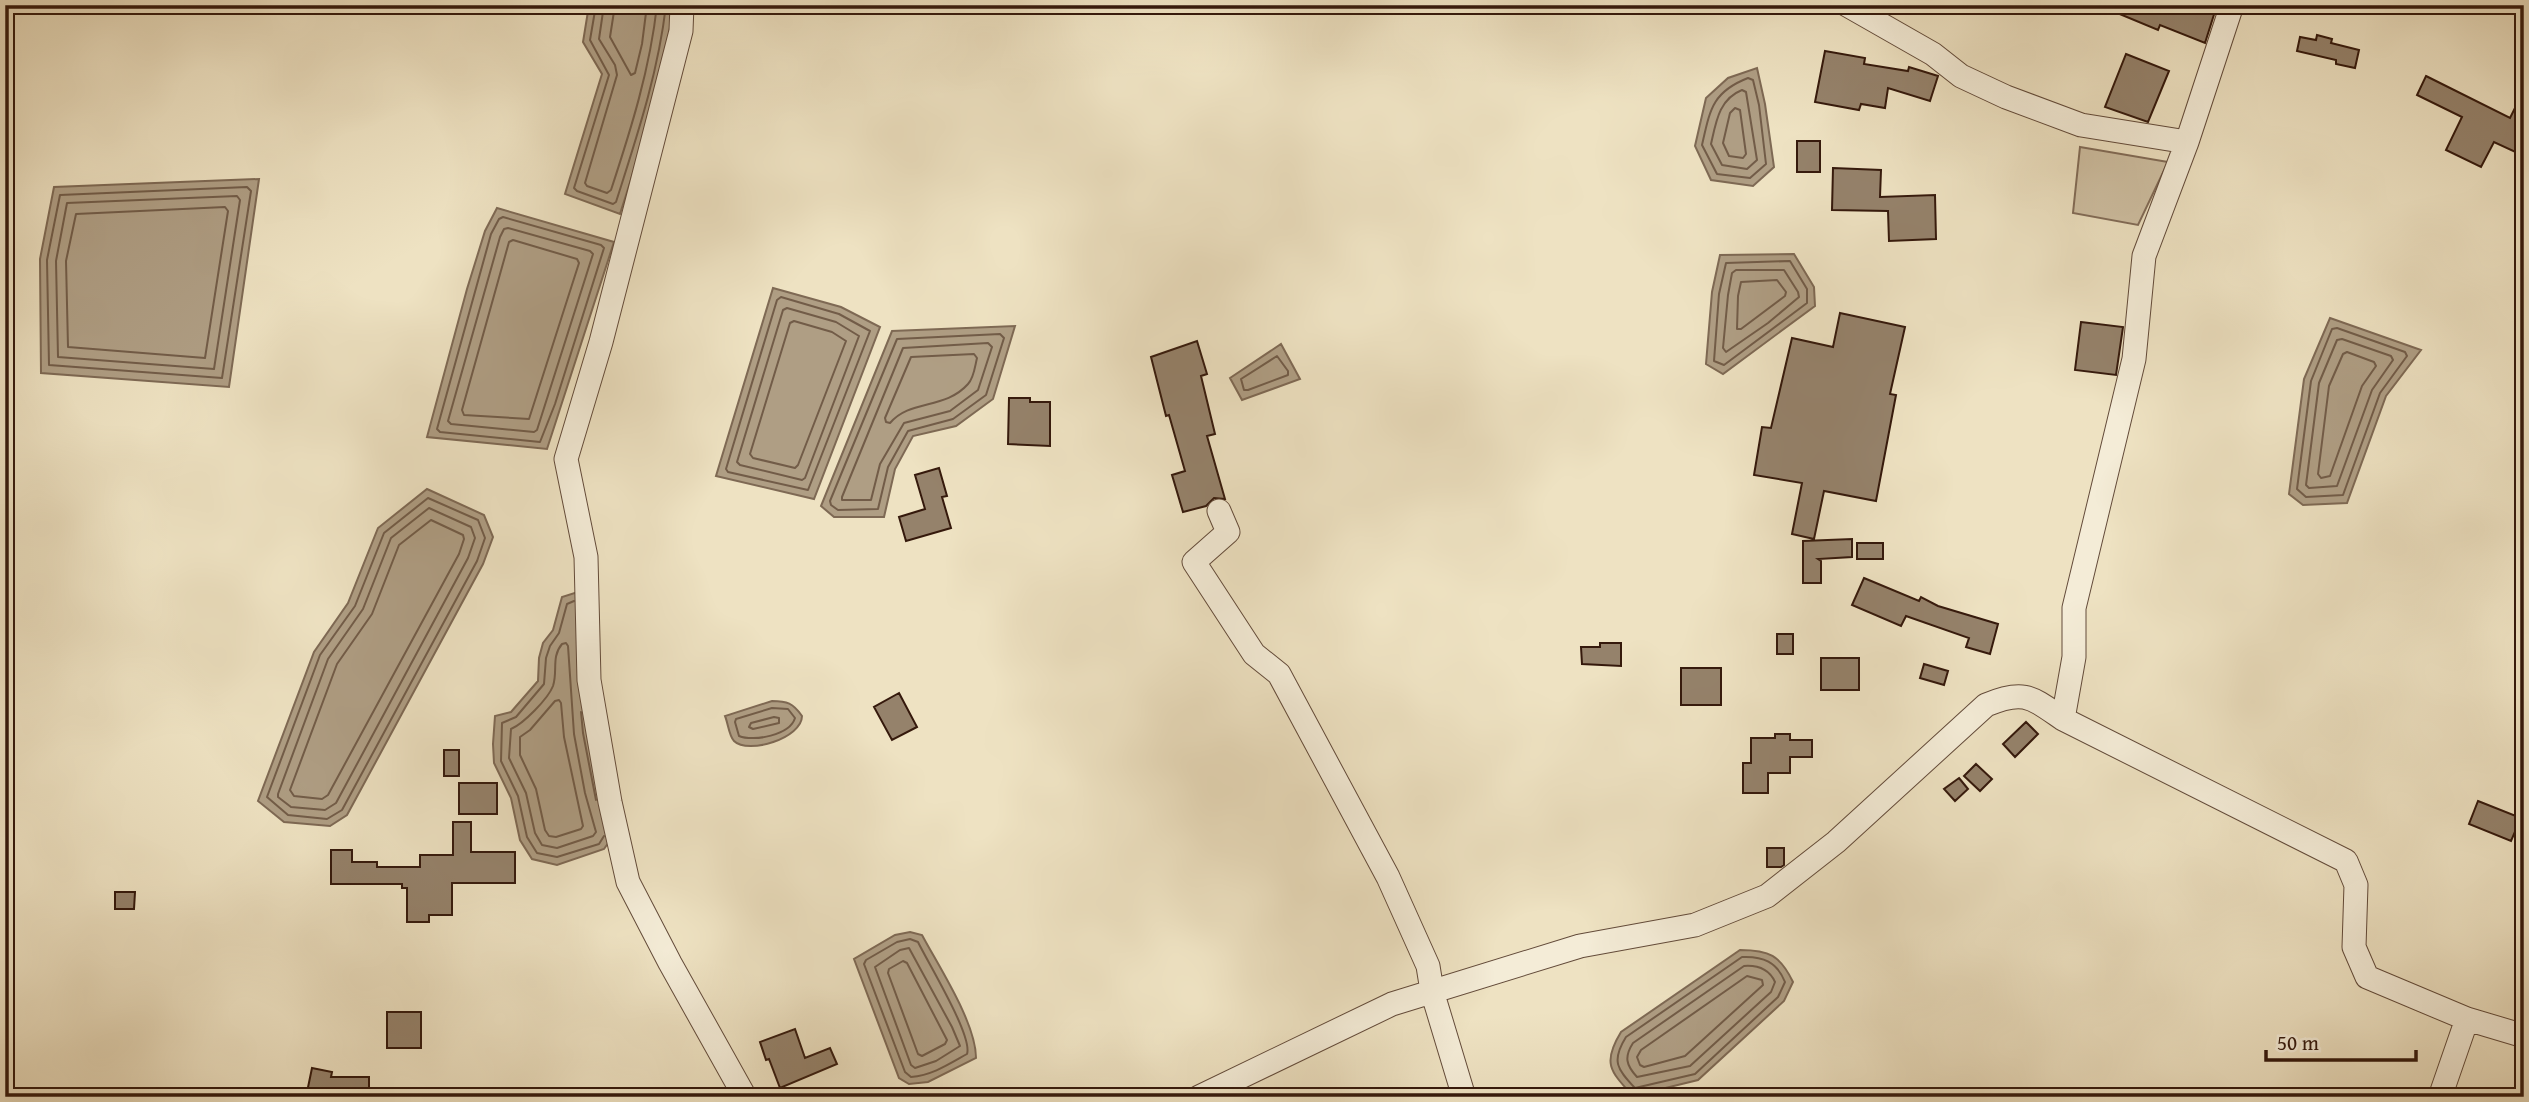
<svg xmlns="http://www.w3.org/2000/svg" width="2529" height="1102" font-family="'Gentium Book Plus',serif">
<style>
.green{fill:#cfc0a3;stroke:#826c58;stroke-width:2}
.water{fill:#af9e84;stroke:#7e6954;stroke-width:2}
.lines{fill:none;stroke-linecap:round;stroke-linejoin:round}
.shore{stroke:#725c48;stroke-width:2}
.building{fill:#95826b;stroke:#35190c;stroke-width:2}
.minor-casing{stroke:#634b3a;stroke-width:25}
.minor{stroke:#f4ecd7;stroke-width:23}
</style>
<rect width="100%" height="100%" fill="#eee2c2"/>
<filter id="stains"><feTurbulence type="fractalNoise" baseFrequency=".00286" numOctaves="4"/><feColorMatrix values="0 0 0 0 .2 0 0 0 0 .09 0 0 0 0 .02 0 0 0 .5 -.17"/></filter>
<radialGradient id="worn" r=".72"><stop offset=".6" stop-color="#630" stop-opacity="0"/><stop offset="1" stop-color="#630" stop-opacity=".3"/></radialGradient>
<path class="green" d="M2080,147l88,15 -30,63 -65,-12z"/>
<path class="water" d="M589,5h84c-8,72 -31,140 -53,209l-55,-20 37,-120 -19,-32z
M1757,68l8,36 9,63 -21,19 -42,-6 -16,-34 11,-48 22,-20z
M259,179l-30,208 -188,-14 -1,-114 14,-72z
M497,208l117,34 -67,207 -120,-12 40,-148 18,-58z
M1794,254l20,33 1,19 -92,68 -17,-10 6,-72 8,-37z
M773,288l68,19 39,20 -66,172 -98,-23z
M2330,318l91,32 -35,46 -39,107 -44,2 -14,-11 15,-115z
M1015,326l-22,73 -37,27 -43,10 -18,33 -11,48h-50l-13,-11 71,-175z
M1281,344l19,35 -58,21 -12,-22z
M427,489l57,26 9,22 -10,27 -136,251 -17,11 -46,-4 -26,-21 56,-149 34,-49 30,-75z
M584,590l29,246 -9,13 -47,16 -25,-6 -12,-19 -9,-42 -17,-35 -1,-19 2,-28 16,-4 27,-31 1,-23 4,-15 10,-13 9,-33z
M772,701c15,0 21,2 30,15 0,22 -54,39 -68,25 -5,-5 -6,-18 -9,-25z
M910,932l12,3c17,32 54,88 54,123l-48,24 -19,2 -10,-6 -45,-119 41,-24z
M1740,950c29,0 40,5 53,32l-9,19 -86,79 -65,16c-23,-25 -31,-33 -12,-64z"/>
<g class="lines">
<path class="shore" d="M596,5l-6,35 19,35 -35,113 3,3 36,13 3,-2c21,-66 42,-128 50,-197
M604,5l-5,34 16,26 2,10 -32,108 2,3 20,7 4,-3c20,-61 39,-121 46,-185
M615,5l-5,32 21,38 4,-2 7,-29 5,-39
M1748,78l5,2 6,25 7,59 -16,14 -33,-4 -15,-29c8,-35 10,-53 46,-67z
M1742,90l4,2 11,68 -10,9 -25,-4 -11,-21c5,-22 8,-45 31,-54z
M1735,108l5,2 6,44 -3,4 -14,-2 -6,-13 7,-30z
M247,187l4,4 -29,187 -173,-13 -2,-105 13,-65z
M237,196l3,4 -26,169 -156,-12 -2,-96 11,-58z
M225,207l3,4 -23,147 -137,-11 -2,-86 10,-47z
M503,217l98,28 3,3 -49,156 -15,38 -100,-10 -3,-3 54,-195 8,-15z
M508,228l82,23 3,3 -56,176 -3,2 -83,-8 -3,-3 52,-184 4,-8z
M513,240l64,19 2,4 -50,156 -65,-4 -2,-5 47,-168z
M1790,261l17,28v14l-83,62 -10,-4 5,-67 7,-31z
M1736,270h48l14,22 1,5 -31,26 -42,29 -3,-4 5,-53 4,-22z
M1777,280l9,12 -1,4 -44,33h-4l1,-33 3,-14z
M781,297l58,17 31,17 -62,159 -80,-18 -2,-3 51,-169z
M787,308l49,14 23,14 -54,142 -3,2 -62,-15 -3,-3 46,-152z
M794,321l38,11 14,9 -48,124 -3,3 -42,-10 -3,-4 40,-131z
M2337,328l68,24 2,4 -27,37 -37,102 -37,2 -9,-8 14,-108 21,-52z
M1000,334l4,4 -18,57 -33,24 -45,12 -20,36 -10,42 -40,1 -7,-5 -1,-4 67,-162z
M2342,339l49,17 2,4 -21,30 -35,96 -28,2 -3,-3 13,-102 18,-43z
M988,343l4,4 -14,43 -28,21 -46,12 -24,41 -9,36h-29v-3l61,-149z
M2347,352l27,10 2,4 -14,20 -32,90 -9,2 -3,-4 11,-88 14,-32z
M974,354l3,4c-2,8 -3,20 -9,26 -23,26 -58,15 -78,39l-4,-1 -1,-4 26,-61z
M1277,356l11,15v4l-40,15h-4l-3,-11z
M428,498l50,22 7,18 -8,23 -135,249 -15,9 -39,-4 -21,-18 53,-142 35,-49 29,-73z
M429,508l42,19 4,11 -7,20 -132,245 -11,7 -34,-3 -13,-10v-3l50,-135 35,-50 28,-71z
M431,520l32,15 1,4 -5,15 -131,241 -6,4 -28,-3 -4,-6 47,-126 35,-50 27,-69z
M574,601l-7,3 -8,29 -9,13 -4,12 -2,26 -28,33 -14,6 -1,38 17,35 9,41 10,16 20,4 42,-13 5,-8
M566,643l2,3 6,88 11,59 11,39 -3,4 -36,12 -15,-3 -7,-12 -9,-40 -17,-35 2,-29c12,-5 37,-30 42,-43 5,-15 -2,-29 9,-42z
M555,701l4,-1 2,3 3,34 19,89 -2,3 -25,8 -7,-1 -4,-6 -9,-41 -16,-34v-18l10,-7z
M772,708l16,1 7,9c-5,17 -41,24 -56,18l-4,-14 1,-3z
M581,712l2,21 13,67
M774,717l5,1v5l-26,6 -4,-2 2,-4z
M910,939l8,3c10,21 55,94 49,112 -18,10 -34,21 -56,23l-6,-5 -41,-108 2,-4 31,-18z
M909,948l43,79 8,19 -24,15 -21,7 -4,-3 -36,-98 25,-17z
M1742,957c21,-1 35,5 43,25l-7,15 -83,77 -60,14c-18,-19 -24,-27 -9,-51z
M903,961l4,2 40,77 -2,4 -23,12 -4,-2 -30,-81 1,-4z
M1744,966c14,-1 25,3 31,16l-4,10 -81,74 -53,11c-11,-12 -13,-20 -4,-34z
M1747,976l15,4 1,5 -78,71 -41,11 -4,-2 -3,-8 4,-7z"/>
</g>
<path class="building" d="M2098,5h119l-12,38 -45,-18 -2,5z
M2317,35l15,4 -1,4 28,7 -4,18 -19,-4v-4l-39,-9 3,-14 16,3z
M1825,51l40,7 -1,6 44,7 1,-4 29,9 -8,25 -42,-13 -3,20 -24,-4 -2,6 -44,-8z
M2126,54l43,17 -21,51 -43,-15z
M2426,76l84,42 14,-28v66l-30,-14 -13,25 -35,-17 16,-33 -45,-22z
M1797,141h23v31h-23z
M1833,168l48,2 -1,27 55,-2 1,44 -47,2 -1,-30 -56,-1z
M1840,313l65,14 -15,67 6,1 -20,106 -52,-10 -10,48 -22,-5 10,-51 -48,-8 8,-48 9,1 21,-90 41,9z
M2081,322l42,5 -7,48 -41,-5z
M1197,341l10,33 -6,2 14,58 -8,2 18,63 -11,-1 -8,8 -23,6 -11,-37 13,-4 -16,-56 -3,1 -15,-59z
M1009,398h21v4h20v44l-42,-2z
M939,468l8,28 -5,1 9,31 -45,13 -7,-24 26,-8 -10,-34z
M1852,539v18l-34,2 3,2v22h-18v-42z
M1857,543h26v16h-26z
M1864,578l55,23 2,-4 17,9 60,18 -8,30 -24,-7 3,-9 -63,-22 -5,10 -49,-21z
M1777,634h16v20h-16z
M1600,643h21v23l-39,-2 -1,-17h19z
M1821,658h38v32h-38z
M1924,664l24,7 -4,14 -24,-7z
M1681,668h40v37h-40z
M899,693l18,34 -25,13 -18,-33z
M2026,722l12,12 -23,23 -12,-13z
M1775,734h15v6h22v17h-22v16h-22v20h-25v-30h8v-25h24z
M444,750h15v26h-15z
M1976,764l16,15 -12,12 -16,-15z
M1959,778l9,11 -13,12 -11,-12z
M459,783h38v31h-38z
M2478,801l43,17 -10,23 -42,-17z
M453,822h18v30h44v31h-63v32h-23v7h-22v-34h-5v-4h-71v-34h21v12h25v5h43v-12h33z
M1767,848h17v17l-3,2h-14z
M115,892h20l-1,17h-19z
M387,1012h34v36h-34z
M795,1029l10,29 25,-10 7,16 -57,24 -11,-29 -3,1 -6,-18z
M312,1068l20,4 -1,5h38v20h-63z"/>
<g class="lines">
<g class="minor-casing">
<path id="minor" d="M682,5l-1,26 -80,311 -35,117 20,98 3,123 21,122 18,80 42,81 75,134
M1847,5l86,49 28,22 45,21 75,28 106,17
M1219,511l9,21 -34,30 60,92 25,20 109,203 40,89 4,25 32,106
M2063,719l283,142 10,24 -2,62 13,30 100,42 57,17
M1199,1097l193,-93 188,-58 115,-21 72,-29 69,-54 150,-137c38,-16 45,-8 77,14l11,-62v-49l60,-249 10,-103 43,-114 45,-137
M2440,1097l27,-78"/>
</g>
<use href="#minor" class="minor"/>
</g>
<rect width="2529" height="1102" fill="none" stroke="#eee2c2" stroke-width="28"/>
<rect x="7" y="7" width="2515" height="1088" fill="none" stroke="#35190c" stroke-width="3.5"/>
<rect x="14" y="14" width="2501" height="1074" fill="none" stroke="#35190c" stroke-width="2"/>
<path d="M2266 1050v10h150v-10" fill="none" stroke="#35190c" stroke-width="3.5"/>
<text x="2277" y="1050" font-size="21" fill="#35190c" stroke="#f4ecd7" stroke-width="5" paint-order="stroke">50 m</text>
<rect width="100%" height="100%" filter="url(#stains)"/>
<rect width="100%" height="100%" fill="url(#worn)"/>
</svg>
